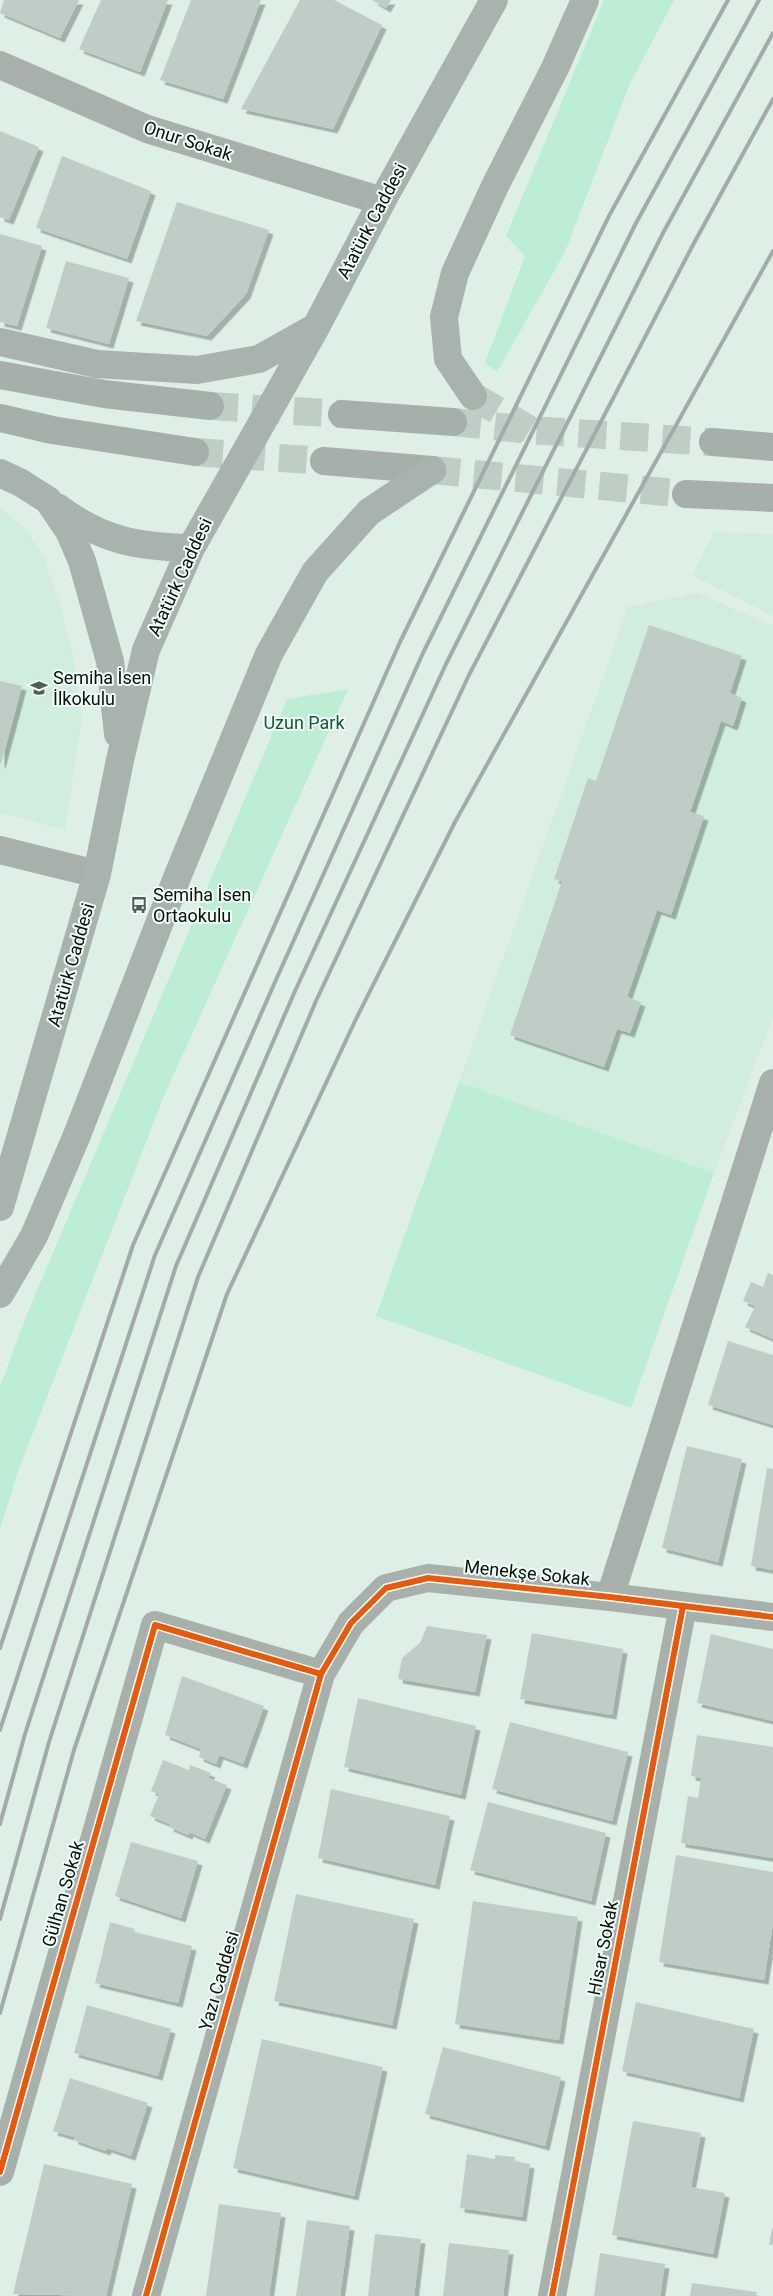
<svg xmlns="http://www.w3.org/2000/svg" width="773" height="2296" font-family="Roboto,sans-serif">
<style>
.built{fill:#d0eddd}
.green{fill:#bdeed5}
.building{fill:#c0cdc7;filter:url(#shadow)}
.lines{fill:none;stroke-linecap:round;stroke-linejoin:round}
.secondary-tunnel{stroke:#becec5;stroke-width:28;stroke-dasharray:28 14;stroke-linecap:butt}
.primary-tunnel{stroke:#becec5;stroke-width:28;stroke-dasharray:28 14;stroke-linecap:butt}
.minor{stroke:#a8b0ab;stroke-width:28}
.secondary{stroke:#a6afaa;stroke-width:28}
.primary{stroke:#a8b3ad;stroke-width:28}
.rail{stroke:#a2aba5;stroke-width:4}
.cycleway-casing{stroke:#f2fef7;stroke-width:9}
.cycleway{stroke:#e8590c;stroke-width:6}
.labels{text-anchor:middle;stroke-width:4;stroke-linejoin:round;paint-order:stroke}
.street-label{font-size:18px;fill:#07120d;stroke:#f2fef7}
.poi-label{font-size:18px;fill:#07120d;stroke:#f2fef7;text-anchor:start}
.park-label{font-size:18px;fill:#16573d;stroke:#f2fef7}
</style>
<defs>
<filter id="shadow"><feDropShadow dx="4.5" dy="4.5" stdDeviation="0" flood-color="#0004"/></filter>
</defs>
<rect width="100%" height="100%" fill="#deefe6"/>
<path class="built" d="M0,508l24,19 19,29 17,50 14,54 8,57 -17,113 -65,-17z
M714,532l59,2v82l-81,-41z
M698,593l75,33v391l-59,156 -255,-91 169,-475z"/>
<path class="green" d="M604,0h70l-45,86 -64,166 -68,120 -12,-9 40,-107 -19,-20z
M348,689l-184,407 -145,373 -19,60v-142l25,-68 262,-620z
M459,1082l255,91 -83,235 -255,-92z"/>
<path class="building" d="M4,0h75l-19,38 -60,-25z
M101,0h67l-28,72 -61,-23z
M191,0h70l-38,99 -63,-19z
M300,0h34l48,25 -49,104 -92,-20z
M372,0h19l-5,8z
M0,131l39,16 -30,73 -9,-3z
M62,156l89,35 -24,68 -91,-31z
M177,202l92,28 -23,64 -39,42 -71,-15z
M0,234l42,12 -25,80 -17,-4z
M66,261l63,17 -20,66 -63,-16z
M649,625l93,31 -12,37 12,5 -9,28 -12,-5 -31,91 14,4 -33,99 -14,-5 -30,87 14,5 -11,31 -13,-4 -13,38 -94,-32 52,-154 -8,-2 34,-101 8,3z
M0,681l22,5 -21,78 -1,-1z
M768,1273l5,2v64l-28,-12 10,-21 -12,-5 8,-19 12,5z
M728,1341l45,14v70l-65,-20z
M687,1446l55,13 -24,103 -56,-14z
M767,1468l6,1v101l-22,-4z
M427,1626l60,9 -12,57 -77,-13 4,-21 18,-15z
M532,1633l91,16 -11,66 -92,-16z
M711,1634l62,15v72l-76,-18z
M182,1676l82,30 -21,58 -24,-9 -3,9 -17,-7 2,-8 -36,-14z
M358,1698l118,28 -15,69 -117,-28z
M510,1722l118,30 -16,69 -120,-32z
M697,1735l76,12v111l-92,-15 7,-47 10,2 3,-20 -10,-2z
M163,1760l26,10 1,-5 21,8 -3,5 19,7 -22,54 -16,-7 -1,3 -19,-8 1,-3 -20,-8 9,-22 -8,-3z
M331,1789l119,27 -15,69 -117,-27z
M488,1802l118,31 -15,68 -121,-31z
M131,1842l67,19 -17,57 -66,-22z
M676,1855l97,17v51l-9,57 -105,-18z
M296,1894l118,25 -22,106 -118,-24z
M473,1901l105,16 -19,123 -104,-16z
M110,1922l25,7 -1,3 58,14 -14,57 -83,-20z
M636,2002l118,27 -15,69 -117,-27z
M87,2005l84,24 -13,47 -84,-23z
M262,2039l121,28 -29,129 -121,-28z
M443,2047l118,30 -16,69 -120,-32z
M70,2078l78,25 -17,53 -24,-8 -1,3 -32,-11v-3l-21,-6z
M633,2121l68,12 -10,54 34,6 -12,61 -101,-19z
M467,2154l28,5v-4l20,2 -1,4 16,3 -8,53 -62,-9z
M44,2164l88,20 -26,112 -93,-2z
M219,2204l62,9 -12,83h-63z
M307,2220l43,6 -10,70h-44z
M772,2228l1,1v16h-4z
M375,2234l46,5 -7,57h-46z
M449,2243l60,7 -6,46h-60z
M600,2253l65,11 -5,32h-66z
M692,2283l65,9 -1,4h-66z"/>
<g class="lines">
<path class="secondary-tunnel" d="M210,406l132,8
M453,422l77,8 183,12
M195,452l129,9
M432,470l254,24"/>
<path class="primary-tunnel" d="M473,396l57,34"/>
<path class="minor" d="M0,65l147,64 235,72
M0,850l97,24
M610,1597l163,-514
M0,2172l155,-547 166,49
M146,2296l175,-622 30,-51 35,-35 42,-10 182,19 163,20
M552,2296l131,-690"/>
<path class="secondary" d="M0,375l104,19 106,12
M342,414l111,8
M0,418l52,12 143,22
M713,442l60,5
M324,461l108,9
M686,494l87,4"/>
<path class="primary" d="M0,342l97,22 100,6 62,-11 57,-32
M473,396l-25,-37 -4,-42 11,-44 40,-87 60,-118 30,-68
M0,473l21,10 27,17 21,31 13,30 28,100 8,73
M57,507c44,33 80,40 134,41
M0,1207l97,-333 23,-114 26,-110 45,-102 125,-221 66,-126 112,-201
M0,1294l34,-58 43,-101 101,-260 91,-221 46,-82 54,-60 63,-42"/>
<path class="rail" d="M0,1648l133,-403 267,-603 210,-428 118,-214
M0,1730l155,-475 120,-273 148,-329 213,-430 123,-223
M0,1824l25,-90 151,-468 119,-275 151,-327 217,-431 110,-200
M0,1919l49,-177 149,-465 118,-276 153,-326 225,-432 79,-144
M0,2013l74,-263 153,-456 129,-275 99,-197 318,-571"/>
<g class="cycleway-casing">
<path id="cycleway" d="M0,2172l155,-547 166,49
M146,2296l175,-622 30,-51 35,-35 42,-10 182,19 163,20
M552,2296l131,-690"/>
</g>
<use href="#cycleway" class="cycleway"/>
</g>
<defs>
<g id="school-bare" transform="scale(1.35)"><path d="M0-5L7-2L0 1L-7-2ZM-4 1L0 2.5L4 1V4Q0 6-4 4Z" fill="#525f59" stroke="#f2fef7" stroke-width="2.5" paint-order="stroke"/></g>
<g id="bus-bare" transform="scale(1.35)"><path d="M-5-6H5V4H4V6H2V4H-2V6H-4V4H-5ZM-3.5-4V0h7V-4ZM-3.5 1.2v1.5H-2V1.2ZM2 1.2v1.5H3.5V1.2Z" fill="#525f59" stroke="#f2fef7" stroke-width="2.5" paint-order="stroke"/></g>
</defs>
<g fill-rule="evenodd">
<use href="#school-bare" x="39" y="688"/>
<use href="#bus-bare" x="139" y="905"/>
</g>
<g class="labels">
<g class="street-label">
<text transform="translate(188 141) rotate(18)" y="6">Onur Sokak</text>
<text transform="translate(372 221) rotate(-62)" y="6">Atatürk Caddesi</text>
<text transform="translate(180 577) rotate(-65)" y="6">Atatürk Caddesi</text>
<text transform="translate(71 965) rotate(-74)" y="6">Atatürk Caddesi</text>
<text transform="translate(527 1573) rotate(6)" y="6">Menekşe Sokak</text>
<text transform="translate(63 1894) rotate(-74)" y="6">Gülhan Sokak</text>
<text transform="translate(603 1948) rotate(-79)" y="6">Hisar Sokak</text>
<text transform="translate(219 1981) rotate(-74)" y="6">Yazı Caddesi</text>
</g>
<g class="poi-label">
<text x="53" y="684">Semiha İsen<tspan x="53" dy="21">İlkokulu</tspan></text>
<text x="153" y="901">Semiha İsen<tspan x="153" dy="21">Ortaokulu</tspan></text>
</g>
<g class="park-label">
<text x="304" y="729">Uzun Park</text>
</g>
</g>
</svg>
